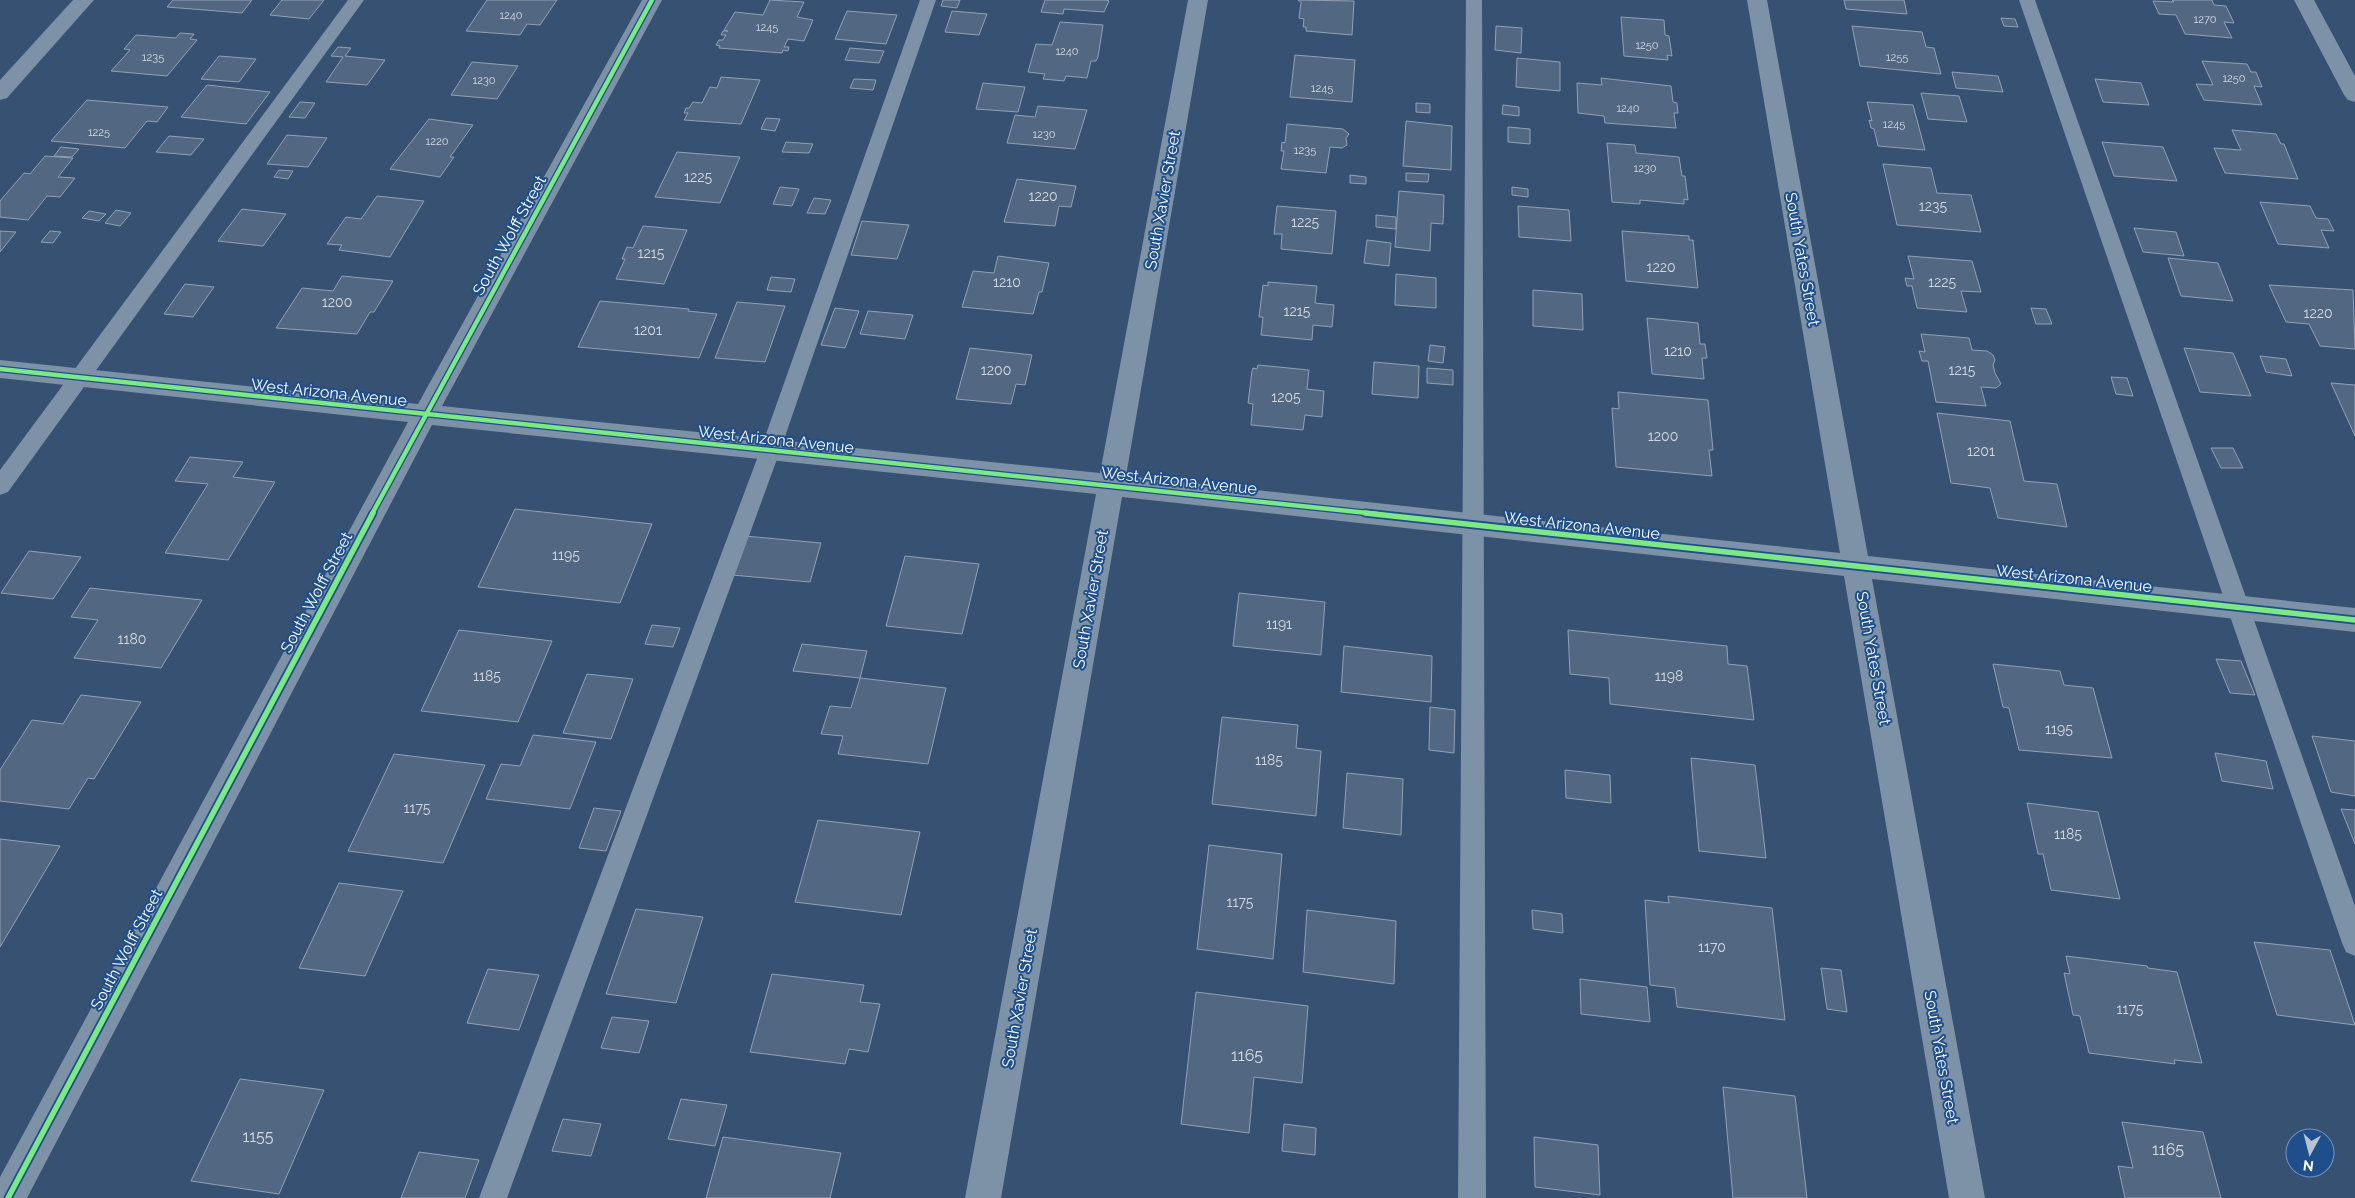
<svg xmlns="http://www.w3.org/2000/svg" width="2355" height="1198" font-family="Raleway,sans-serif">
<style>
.building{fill:#526882;stroke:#92a1b5}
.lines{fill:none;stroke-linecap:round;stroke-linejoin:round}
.lane{fill:#7d91a7;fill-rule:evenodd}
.street{fill:#7d91a7;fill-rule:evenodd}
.cycleway-far1-casing{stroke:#1e4e8b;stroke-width:7}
.cycleway-casing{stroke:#1e4e8b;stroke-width:9}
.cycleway-far1{stroke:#7ce984;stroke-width:4.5}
.cycleway{stroke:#7ce984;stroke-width:5.5}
.labels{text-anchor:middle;stroke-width:4;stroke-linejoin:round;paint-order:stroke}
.far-number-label{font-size:11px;fill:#d4d9e0}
.number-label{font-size:14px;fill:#d4d9e0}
.street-label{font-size:16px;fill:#fff;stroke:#1e4e8b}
.near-number-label{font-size:16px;fill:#d4d9e0}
</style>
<rect width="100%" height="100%" fill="#365172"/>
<path class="building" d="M173,0h79l-10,13 -75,-6z
M282,0h42l-15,19 -39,-4z
M487,0h70l-17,25 -13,-1 -7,11 -54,-4z
M770,0l34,2 -7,15 16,3 -9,21 -16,-2 -4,8h5l-1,4 -5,-1 -1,3 -63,-5 1,-2 -4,-1 3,-5h4l3,-5h-5l2,-4h5l-4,-1 11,-18 28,3z
M943,0h17l-3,8 -16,-2z
M1045,0h61l3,1 -5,11 -40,-3 -1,5 -22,-2z
M1298,0l56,1 -2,34 -46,-4v-4h-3l1,-8 -5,-1 2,-16z
M1844,0h60l3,14 -61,-5z
M2172,0h40l2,5 12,1 8,17 -10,-1 8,16 -47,-4 -9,-19 -17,-1 -6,-13 21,1z
M847,11l50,4 -11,29 -51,-5z
M952,11l35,3 -8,21 -34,-3z
M1621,17l43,3 1,15 4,1 3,20 -5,-1 1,5 -44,-4z
M2001,18l14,1 3,8 -14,-1z
M1060,22l43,3 -5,32 -2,4h-5l-4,17 -21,-2 -2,5 -21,-2 2,-5 -17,-2 8,-28 16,1z
M1496,26l26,2 -1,25 -26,-3z
M1852,26l70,6 4,15 8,1 7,26 -81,-8z
M180,33l14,1 -4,5 7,1 -30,36 -56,-5 19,-21 -6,-1 12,-14 40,3z
M338,47l13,1 -6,8 40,4 -18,25 -41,-3 17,-25 -12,-1z
M850,48l34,3 -5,12 -34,-3z
M1295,55l60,5 -3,42 -62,-5z
M219,56l37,3 -17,23 -38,-3z
M1517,58l43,4v29l-44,-4z
M2202,61l45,3 4,8h5l6,15 -8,-1 8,19 -58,-5 -8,-16 17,1z
M472,62l46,4 -21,33 -46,-4z
M1952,72l46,4 5,16 -47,-4z
M721,77l39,3 -19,44 -57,-4 4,-7h-4l2,-5h3l4,-6 9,1 8,-16 7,1z
M1601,78l70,8 2,16 4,1 1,10h-4l2,15 -71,-5 -1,-7 -26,-3 -1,-30 25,2z
M854,79l22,1 -3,10 -23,-2z
M2095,79l46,4 8,22 -46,-3z
M983,83l42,4 -7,25 -42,-3z
M207,85l63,7 -24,32 -65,-7z
M1921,93l38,3 8,26 -39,-3z
M87,100l69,6 12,1 -11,15 -10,-1 -22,27 -74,-7z
M300,102l15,1 -10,15 -16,-1z
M1867,102l46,3 12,45 -47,-4 -4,-17 -3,-1 -2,-8 3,1z
M1416,103l14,1v9l-14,-1z
M1503,105l16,2v9l-17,-2z
M1038,106l49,4 -12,39 -68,-6 8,-28 20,2z
M766,118l14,1 -5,12 -14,-2z
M429,119l44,6 -23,32h4l-14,20 -50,-8z
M1406,121l46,5 -1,44 -48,-4z
M1287,124l56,5 6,5 -3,4 1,7 -5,3 -12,-1 -4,26 -45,-4 3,-18h-3l1,-9 3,1z
M1508,127l22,2v15l-22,-2z
M2232,130l44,4 5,10h3l14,35 -73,-6 -11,-25 27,2z
M287,135l40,3 -19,29 -41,-3z
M169,136l35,3 -13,16 -35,-3z
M786,142l27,2 -4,9 -27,-1z
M2102,142l61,5 14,34 -63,-5z
M1607,143l28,2 1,8 43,4 3,19h3l3,24 -4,-1v5l-44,-4v4l-28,-2z
M61,147l18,2 -7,8 -18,-1z
M677,152l63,5 -20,46 -65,-6z
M45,156l28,2 -15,19 17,1 -15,19 -13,-1 -19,24 -28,-3v-16l24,-28 6,1z
M1883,164l48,4 6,25 34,2 10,37 -84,-7z
M279,170l14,1 -5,8 -14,-2z
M1406,173l23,1 -1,8 -22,-1z
M1350,175l16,2v7l-16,-1z
M1017,179l59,7 -5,21 -12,-1 -4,20 -51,-4z
M780,187l19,2 -7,17 -19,-2z
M1512,187l16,2v8l-16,-2z
M1399,191l45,4 -1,29 -12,-1 -1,28 -35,-4z
M377,196l47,5 -34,56 -51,-7 3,-5 -15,-1 19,-27 15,2z
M814,198l17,2 -6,14 -18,-1z
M2260,202l50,4 6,12 12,1 6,12 -13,-1 8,18 -51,-4z
M1277,206l59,5 -4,43 -51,-5 1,-15h-8z
M1518,206l51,4 2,31 -52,-4z
M242,209l44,5 -23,32 -45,-5z
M116,210l15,3 -11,13 -15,-3z
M89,211l17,3 -7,7 -17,-3z
M1376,215l20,2v12l-20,-2z
M862,221l47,4 -12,34 -46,-4z
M643,226l44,4 -23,54 -48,-5 9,-20h-3l5,-12 6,1z
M2134,228l42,4 8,24 -41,-4z
M0,231l16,1 -16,20z
M50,231l11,1 -8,11 -12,-1z
M1622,231l67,5v4h4l5,48 -72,-7z
M1367,240l24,3 -2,23 -25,-3z
M998,256l51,7 -7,29h-3l-6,22 -71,-7 11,-36 21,2z
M1908,256l64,5 9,31 -20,-1 6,21 -50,-4 -5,-22h-5l-2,-8 9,1z
M2168,258l50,5 15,38 -52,-5z
M1396,274l40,4v30l-41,-3z
M342,276l51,5 -19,31h-4l-13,22 -81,-6 26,-40 31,3z
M771,277l24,2 -4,13 -24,-2z
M1268,282l49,4 -2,17 19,2 -2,22 -19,-2 -1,15 -51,-5 2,-18h-4l4,-32 5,1z
M185,284l29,3 -21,30 -29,-3z
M2269,285l84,5 2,59 -35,-3 -11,-22 -23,-2z
M1533,290l49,4 1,36 -50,-4z
M600,301l89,8 -1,2 29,3 -18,44 -121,-11z
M737,302l48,4 -20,56 -50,-4z
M835,308l24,3 -14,37 -24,-3z
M2031,308l15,1 6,15h-16z
M868,311l45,4 -8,24 -45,-5z
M1647,318l51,5 2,21h5l2,14h-5l2,21 -52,-5z
M1921,334l48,4 3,12 15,1 6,4 2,5 -2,5 2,8 6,11 -5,4 -15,-1 5,19 -50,-4 -8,-41h-6l-3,-10 6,1z
M1430,345l15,2 -2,16 -15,-2z
M970,348l62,7 -7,30 -9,-1 -5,20 -55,-5z
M2184,348l49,5 18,43 -51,-4z
M2260,356l26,3 6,17 -26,-4z
M1374,362l45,4 -1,32 -46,-4z
M1258,365l51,5 -2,19 17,2 -2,26 -17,-2 -2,15 -52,-5 2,-21 -5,-1 4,-32 1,-3 4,1z
M1427,368l26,2v15l-26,-2z
M2111,377l16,1 6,18 -17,-2z
M2331,383l24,2v51z
M1618,392l90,8 5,50h-4l3,26 -96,-9 -4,-59 7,1z
M1937,413l73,8 14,60 33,3 10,43 -69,-9 -8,-30 -39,-5z
M2211,448h22l10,20h-22z
M190,457l53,5 -10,15 42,5 -47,78 -63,-7 43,-69 -33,-3z
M515,509l137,15 -32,79 -142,-16z
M745,536l76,7 -11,39 -78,-7z
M29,551l52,6 -28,42 -52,-6z
M905,556l74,8 -17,70 -76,-8z
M90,588l36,4 76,8 -41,68 -87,-10 24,-38 -27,-3z
M1239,593l86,9 -4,53 -88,-9z
M652,625l28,3 -7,19 -28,-3z
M459,630l93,11 -34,81 -97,-11z
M1568,630l159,16 1,18 19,2 7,54 -144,-16 -1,-26 -39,-4z
M802,644l65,7 -7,27 -67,-7z
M1344,646l88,10 -1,46 -90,-10z
M2216,659l25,2 14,34 -25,-2z
M1993,664l67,7 4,14 29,3 19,70 -93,-8 -10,-42 -6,-1z
M587,674l46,5 -22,60 -48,-6z
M860,678l86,10 -18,76 -90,-10 5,-18 -22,-2 9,-28 21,2z
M81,695l60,7 -47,77 -6,-1 -19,31 -69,-8v-31l32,-50 31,4z
M1430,707l25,3 -1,43 -25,-3z
M1222,717l76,8 -2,23 25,3 -5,65 -104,-12z
M533,735l63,7 -26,67 -84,-10 15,-35 19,2z
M2312,736l43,5v55l-24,-4z
M2215,753l51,8 7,28 -51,-8z
M394,754l91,11 -42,98 -95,-12z
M1691,758l64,7 11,93 -67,-7z
M1565,770l45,5 1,28 -45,-5z
M1347,773l56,6 -2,56 -58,-7z
M2027,803l71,9 22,87 -69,-9 -8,-36h-5z
M594,808l27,3 -15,40 -27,-3z
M2341,809l14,1v34z
M818,820l102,12 -19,83 -106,-13z
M0,839l60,7 -60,101z
M1209,845l73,9 -9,105 -76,-10z
M339,883l64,8 -38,85 -66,-8z
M1668,896l104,12 13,112 -108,-13 -2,-19 -25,-3 -5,-85 24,3z
M636,909l67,8 -27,86 -70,-9z
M1307,910l89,11 -2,63 -91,-12z
M1532,910l30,4 1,19 -30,-4z
M2254,942l76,8 25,75 -78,-10z
M2066,956l81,10 1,2 29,4 25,91 -28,-3 1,4 -86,-11 -9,-37 -7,-1 -9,-42 6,1z
M1821,968l20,2 6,42 -20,-3z
M488,969l51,6 -20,55 -52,-7z
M772,974l92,11 -4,17 20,2 -12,48 -19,-3 -4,15 -95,-12z
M1580,979l67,8 3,35 -69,-8z
M1196,992l112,14 -6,77 -48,-6 -5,56 -68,-9z
M612,1017l37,4 -10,32 -38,-5z
M240,1079l84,11 -45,104 -88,-13z
M1723,1087l72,9 12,102h-74z
M681,1099l46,6 -12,41 -47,-7z
M563,1119l38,5 -10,32 -39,-5z
M2122,1122l81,10 18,66h-96l-7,-32 15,2z
M1284,1124l32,4 -1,27 -33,-4z
M723,1137l118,16 -11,45h-124z
M1534,1137l64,8 2,50 -65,-8z
M419,1152l60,8 -14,38h-64z"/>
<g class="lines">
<path class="lane" d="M348,0h16l-356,492 -8,3v-25z
M920,0h16l-156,451 -273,747h-28l281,-747z
M1466,0h16l4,1198h-28z
M2019,0h16l320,906v50l-9,-4 -4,-9z"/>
<path class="street" d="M73,0h21l-87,98 -7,2v-20z
M642,0h20l-220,406 658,67 88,-473h20l-82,476 714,77 -93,-553h20l101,556 487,52v24l-483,-53 113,619h-36l-105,-622 -722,-79 -121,701h-36l131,-704 -664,-69 -405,773h-27v-21l408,-755 -408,-44v-18l418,44z
M2294,0h20l41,76v26l-7,-2 -4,-5z"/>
<g class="cycleway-far1-casing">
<path id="cycleway-far1" d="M0,369l1377,145
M372,514l280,-514"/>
</g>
<g class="cycleway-casing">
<path id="cycleway" d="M1365,513l990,107
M8,1198l365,-685"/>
</g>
<use href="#cycleway-far1" class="cycleway-far1"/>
<use href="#cycleway" class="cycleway"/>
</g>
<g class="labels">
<g class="far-number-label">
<text x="511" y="19">1240</text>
<text x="2205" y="23">1270</text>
<text x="767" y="31">1245</text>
<text x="1647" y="49">1250</text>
<text x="1067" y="55">1240</text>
<text x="153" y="61">1235</text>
<text x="1897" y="61">1255</text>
<text x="2234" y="82">1250</text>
<text x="484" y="84">1230</text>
<text x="1322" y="92">1245</text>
<text x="1628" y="112">1240</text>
<text x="1894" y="128">1245</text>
<text x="99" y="136">1225</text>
<text x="1044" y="138">1230</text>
<text x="437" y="145">1220</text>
<text x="1305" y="154">1235</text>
<text x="1645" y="172">1230</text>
</g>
<g class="number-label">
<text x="698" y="182">1225</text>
<text x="1043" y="201">1220</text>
<text x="1933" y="211">1235</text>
<text x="1305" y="227">1225</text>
<text x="651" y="258">1215</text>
<text x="1661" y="272">1220</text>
<text x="1007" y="287">1210</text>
<text x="1942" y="287">1225</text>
<text x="337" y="307">1200</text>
<text x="1297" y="316">1215</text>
<text x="2318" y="318">1220</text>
<text x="648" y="335">1201</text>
<text x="1678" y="356">1210</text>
<text x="996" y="375">1200</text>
<text x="1962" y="375">1215</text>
<text x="1286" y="402">1205</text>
<text x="1663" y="441">1200</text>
<text x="1981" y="456">1201</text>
<text x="566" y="560">1195</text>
<text x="1279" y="629">1191</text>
<text x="132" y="644">1180</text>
<text x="487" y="681">1185</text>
<text x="1669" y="681">1198</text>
<text x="2059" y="734">1195</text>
<text x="1269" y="765">1185</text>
<text x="417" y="813">1175</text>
<text x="2068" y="839">1185</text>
<text x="1240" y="907">1175</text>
<text x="1712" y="952">1170</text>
<text x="2130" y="1014">1175</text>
</g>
<g class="street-label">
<text transform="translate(1162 200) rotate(-80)" y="6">South Xavier Street</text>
<text transform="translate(509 235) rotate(-61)" y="6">South Wolff Street</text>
<text transform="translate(1803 259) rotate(80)" y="6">South Yates Street</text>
<text transform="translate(329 392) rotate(6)" y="6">West Arizona Avenue</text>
<text transform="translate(776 439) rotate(6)" y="6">West Arizona Avenue</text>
<text transform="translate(1179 480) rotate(6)" y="6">West Arizona Avenue</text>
<text transform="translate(1582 525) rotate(6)" y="6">West Arizona Avenue</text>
<text transform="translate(2074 578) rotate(6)" y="6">West Arizona Avenue</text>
<text transform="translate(316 592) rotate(-62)" y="6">South Wolff Street</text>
<text transform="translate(1090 599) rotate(-80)" y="6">South Xavier Street</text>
<text transform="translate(1874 658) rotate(80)" y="6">South Yates Street</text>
<text transform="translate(126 949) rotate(-62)" y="6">South Wolff Street</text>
<text transform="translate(1019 998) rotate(-80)" y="6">South Xavier Street</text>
<text transform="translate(1942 1057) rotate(80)" y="6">South Yates Street</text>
</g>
<g class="near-number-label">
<text x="1247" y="1061">1165</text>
<text x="258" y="1142">1155</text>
<text x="2168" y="1155">1165</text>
</g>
</g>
<g transform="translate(2310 1153) rotate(187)"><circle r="24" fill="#1e4e8b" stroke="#7895b9"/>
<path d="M0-4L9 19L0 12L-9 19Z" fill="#b9c2ce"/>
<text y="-8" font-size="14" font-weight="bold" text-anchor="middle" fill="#ffffff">N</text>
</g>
</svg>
